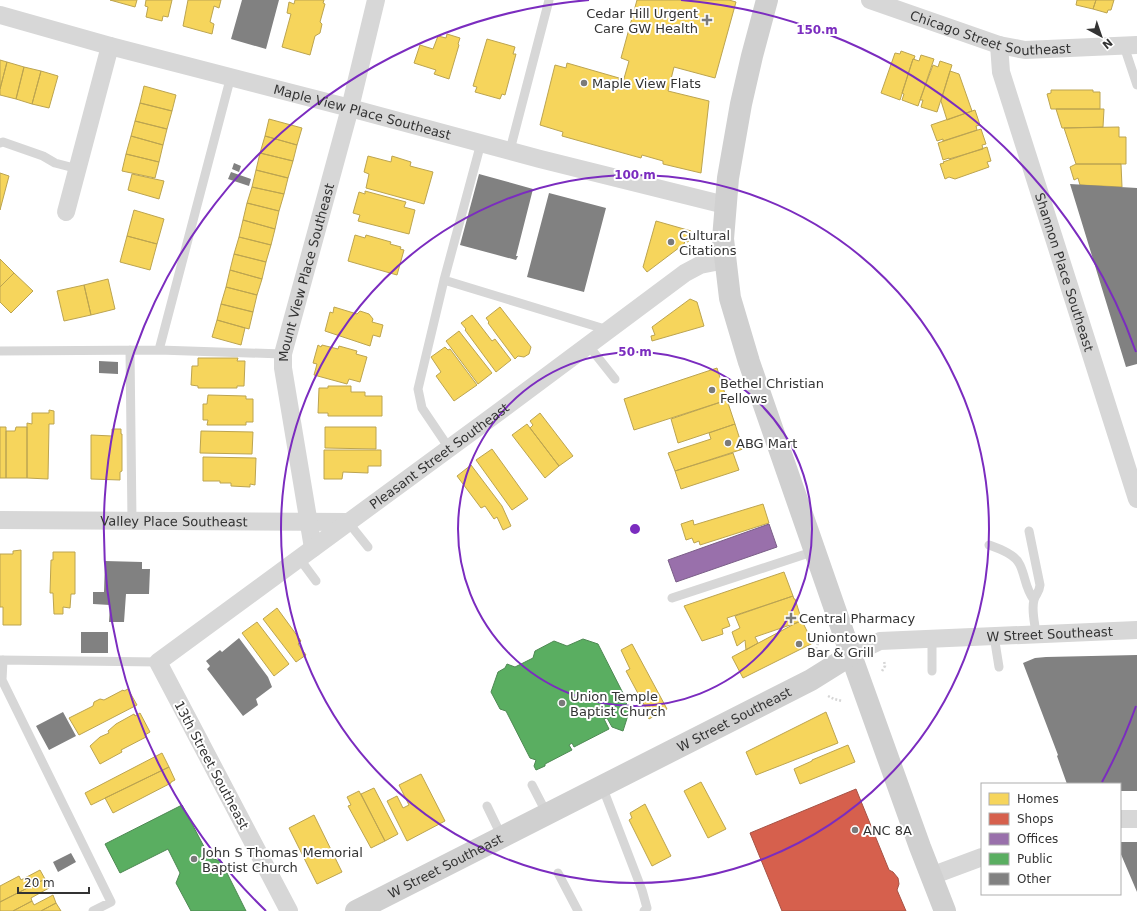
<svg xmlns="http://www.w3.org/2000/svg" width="1137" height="911" font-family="'DejaVu Sans',sans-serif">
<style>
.homes{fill:#f6d55c;stroke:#bca450}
.shops{fill:#d6604d;stroke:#a55245}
.offices{fill:#9970ab;stroke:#7a5e87}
.public{fill:#5aae61;stroke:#4e8953}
.building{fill:#818181}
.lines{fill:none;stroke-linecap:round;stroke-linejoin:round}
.path{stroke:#d6d6d6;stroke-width:2.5;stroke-dasharray:2 2;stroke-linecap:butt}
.lane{stroke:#d7d7d7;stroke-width:9}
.street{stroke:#d7d7d7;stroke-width:18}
.secondary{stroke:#d0d0d0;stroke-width:22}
.ring{fill:none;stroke:#7b2cbf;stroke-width:2}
.poi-dot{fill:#7a7a7a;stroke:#fff;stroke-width:1.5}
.labels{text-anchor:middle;stroke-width:4;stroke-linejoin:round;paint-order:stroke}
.poi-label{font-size:13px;fill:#333;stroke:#fff;text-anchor:start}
.street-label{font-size:13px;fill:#333;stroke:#fff}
.centre{fill:#7b2cbf;stroke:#fff;stroke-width:2}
.ring-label{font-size:12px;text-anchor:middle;font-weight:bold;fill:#7b2cbf;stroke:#fff;stroke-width:4;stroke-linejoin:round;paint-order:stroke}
</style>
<rect width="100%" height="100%" fill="#fff"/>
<path class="homes" d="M110,0h27l-2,7z
M146,0h26l-4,17 -5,-1 -1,5 -16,-4 2,-10 -3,-1z
M188,0h33l-2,8 -5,-2 -4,16 4,2 -2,10 -29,-8z
M295,0h29l-1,3 2,1 -5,18 2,2 -2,9 -5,3 -5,19 -28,-8 9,-33 -4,-1 2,-11 5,2z
M637,0h92l7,2 -21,76 -41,-11 -6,24 41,10 -8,72 -38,-9v-3l-21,-6 -1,3 -79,-22 1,-4 -23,-7 15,-60 11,3 1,-5 52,15 -3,10 5,1 8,-28 -8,-3z
M1077,0h19l-3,9 -17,-4z
M1096,0h18l-3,10h-3l-1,3 -14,-4z
M447,34l13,4 -2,6 1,1 -10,34 -15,-5 2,-4 -22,-7 6,-18 13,4 5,-13 8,2z
M487,39l28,8 -2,7h3l-11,41 -3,-1 -2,5 -25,-7 2,-5 -4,-1z
M901,51l14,5 -1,3h-1l-13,41 -19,-7 14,-40 5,1z
M921,55l13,4 -16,47 -16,-6 2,-6 -2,-1 11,-34 6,2z
M0,60l7,2 -7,27z
M940,61l12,4 -15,47 -16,-5 2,-7h-3l13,-35 5,2z
M7,62l17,5 -8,32 -16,-4v-6z
M24,67l17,4 -9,33 -16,-5z
M41,71l17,5 -9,32 -17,-4z
M950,71l9,3 13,37 -25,9 -6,-19z
M144,86l32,9 -4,16 -32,-8z
M1051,90h42v2h7v17h-49l-4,-15 4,-1z
M140,103l32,8 -5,18 -32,-8z
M1056,109h48l-1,18 -41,1z
M975,110l5,15 -4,1 1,4 -34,11v-2l-6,2 -6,-16z
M269,119l33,9 -5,17 -32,-9z
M135,121l32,8 -4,16 -32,-9z
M1119,127v10h7v27h-50l-12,-36z
M981,129l5,15 -4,1 1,4 -34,10v-1l-6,2 -5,-17z
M131,136l32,9 -4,17 -33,-8z
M265,136l32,9 -4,16 -33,-8z
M987,147l4,14 -4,1 2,5 -34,12 -6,-2 -4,2 -5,-15 4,-1 -1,-1z
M260,153l33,8 -5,17 -32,-8z
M126,154l33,8 -4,16 -33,-7z
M368,156l23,6 1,-6 19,6 -1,4 23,6 -9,32 -58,-16 3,-14 -5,-2z
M1076,164h45l1,23 -42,-2 -2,-7 -4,2 -4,-13z
M256,170l32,8 -4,16 -32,-7z
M0,173l9,3 -9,34z
M132,174l32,7 -5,18 -31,-9z
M252,187l32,7 -5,17 -32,-8z
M365,191l41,11 -2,5 11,3 -6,24 -51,-13 2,-6 -7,-2 6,-21 6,2z
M247,203l32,8 -4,18 -32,-9z
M134,210l30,9 -7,25 -30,-8z
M243,220l32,9 -4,16 -32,-8z
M656,221l35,10 -3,11 -3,-1 -1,3 -37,28 -4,-5z
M355,235l10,3 1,-3 25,7 -1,2 11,3 -1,2 4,1 -7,25 -49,-14z
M127,236l30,8 -7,26 -30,-8z
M239,237l32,8 -5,17 -32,-8z
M234,254l32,8 -4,17 -32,-9z
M0,259l14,14 -14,14z
M230,270l32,9 -5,16 -31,-8z
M14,273l19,18 -22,22 -11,-11v-15z
M108,279l7,30 -24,6 -7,-30z
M84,285l7,30 -27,6 -7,-30z
M226,287l31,8 -4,17 -32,-8z
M690,299l7,3 7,24 -52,15 -1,-5 4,-1 -3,-8z
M221,304l32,8 -4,17 -32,-9z
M334,307l23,7 3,-3 9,3 4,5 -1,3 11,3 -3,12 -7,-2 -3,11 -45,-15 5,-19 3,1z
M500,307l31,40 -2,7 -5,3 -6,-1 -3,3 -27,-36 1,-1 -3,-4z
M472,315l20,26 3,-2 16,21 -15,12 -31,-42 1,-1 -5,-6z
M217,320l28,8 -4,17 -29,-8z
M459,331l33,42 -14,11 -32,-43z
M318,345l3,2 1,-2 16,4 1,-3 18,5 -1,3 11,3 -7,25 -11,-3 -2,5 -33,-9 3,-11 -4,-1z
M445,347l3,3 2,-1 27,36 -23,16 -18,-25 5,-4 -10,-15z
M198,358h40l-1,3h8l-1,25h-7v2h-39v-2l-7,-1 1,-19h6z
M717,368l10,32 -93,30 -10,-31z
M328,386h23v6h14v4h17v20h-54v-3h-10l1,-25h9z
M208,395l38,1v3h7v23h-7v3h-39l1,-5h-5v-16h4z
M727,400l8,24 -57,19 -7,-24z
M49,410l5,1v13h-5l-1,55 -21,-1v-55l5,1v-11h17z
M540,413l33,43 -14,10 -29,-38 3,-3 -3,-4z
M527,424l32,42 -14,12 -33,-43z
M735,424l8,25 -68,22 -7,-18 43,-14 -2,-6z
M0,427h6v51h-6z
M16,427h11v51h-21v-47h9z
M325,427h51v22l-51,-1z
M112,429h9v5h1v37l-2,1v8l-29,-1v-44l21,1z
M201,431l52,1 -1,22 -52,-1z
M492,449l36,50 -16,11 -36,-50z
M324,450h57v16h-13v7l-25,-1 -1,7h-18z
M733,453l6,17 -58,19 -6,-18z
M203,457l53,1 -1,27 -5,-1v3l-19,-1v-3h-11v-2h-17z
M471,465l31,41 9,20 -8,4 -6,-13 -3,2 -9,-13 -4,2 -24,-32z
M763,504l6,19 -69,22 -1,-4 -5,2 -2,-5 -6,2 -5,-16 12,-4 1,5z
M21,550v75h-18v-18h-3v-53h13v-3z
M53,552h22v42h-4l-1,14 -7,-1v7h-9l-1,-21h-3l1,-33h2z
M784,572l9,24 -66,22 3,8 -8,3 1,5 -21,7 -18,-35z
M793,596l1,3h1l7,22 -47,16 3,6 -12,7 -1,-10 -8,6 -5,-14 8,-4 -5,-12z
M277,608l24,33 -3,3 8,11 -10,7 -33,-43z
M802,621l11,22 -70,35 -11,-21 66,-35z
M257,622l32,42 -15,12 -32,-43z
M632,644l35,65 -18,10 -2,-4 2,-1 -23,-43 4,-2 -9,-19z
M128,689l9,16 -58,30 -10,-17 24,-12 1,-4 6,-3 4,1 19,-10 1,1z
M826,712l12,31 -82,32 -10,-23z
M140,713l10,19 -5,3 1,2 -25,13 1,2 -22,12 -10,-18 10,-9 9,-4 -1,-2 8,-7 18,-10 1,2z
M848,745l7,17 -55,22 -6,-15 18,-8v-1z
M162,753l7,14 -78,38 -6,-12z
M169,767l6,13 -4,2v1l-58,30 -8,-15z
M421,774l24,47 -38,20 -20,-40 10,-5 6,12 6,-3 -10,-20z
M701,782l25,47 -18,9 -24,-47z
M374,788l24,46 -13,7 -24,-47z
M359,791l26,50 -14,7 -23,-42 3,-1 -4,-8z
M645,804l26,52 -19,10 -23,-46 3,-2 -2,-5z
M314,815l28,57 -25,12 -28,-56z
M40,870l5,9 -45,23v-16l19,-10 2,4z
M45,879l4,9 -18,10 1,3 -19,10h-13v-9z
M53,895l3,8 -15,8h-28l19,-10 2,4z
M56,903l5,8h-20z"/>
<path class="shops" d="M856,789l33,81 4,2 5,6 1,6 -2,6 9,21h-124l-32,-78z"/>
<path class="offices" d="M769,524l8,23 -101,35 -8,-22z"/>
<path class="public" d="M583,639l15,5 29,57 -1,4 3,7 -6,19 -11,-4 -5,-9 -3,1 5,10 -35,18 -2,-4 -3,2 3,5 -27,14v2l-9,4 -2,-4 2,-6 -6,-2 -24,-47 -6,-2 -9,-17 7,-20 7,-4 2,-4 8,3 18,-9 2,-7 19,-10 13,5z
M182,805l28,53 11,3 25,50h-55l-15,-28 4,-10 -12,-24 -48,24 -15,-29z"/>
<path class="building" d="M242,0h37l-13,49 -35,-10z
M234,163l7,3 -2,6 -7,-3z
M231,172l20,7 -2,7 -21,-7z
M479,174l54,15 -17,67h2l-2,4 -56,-15z
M1070,184l67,4v176l-11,3z
M549,193l57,15 -22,84 -57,-15z
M99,361l19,1v12l-19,-1z
M105,561l37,1v7h8l-1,25h-23l-2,28h-15l1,-17 -17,-1v-12h11z
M81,632h27v21h-27z
M239,638l29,39 4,10 -16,12 2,6 -15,11 -36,-47 3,-3 -4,-5 14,-11 2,2z
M1137,655v136h-17v-7h-53l-10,-28 1,-1 -35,-92 12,-5 11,-1z
M63,712l13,24 -27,14 -13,-24z
M1120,842h17v50l-17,-40z
M71,853l5,9 -18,10 -5,-10z"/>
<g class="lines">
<path class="path" d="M861,617l5,-1 4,7
M816,649l4,-12
M882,671l3,-5 -1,-5
M828,696l6,3 8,2"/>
<path class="lane" d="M1124,46l13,39
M0,143l3,-1 40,14 12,7 23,6
M510,150l39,-150
M444,280l164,50
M588,345l27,34
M130,350l2,171
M159,350l72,-274
M0,351l159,-1 124,4
M449,448l-27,-40 -4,-19 26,-109 37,-137
M348,522l20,25
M1029,531l11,54c-1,9 -4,8 -6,15 -3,10 1,23 2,34
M989,545c11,4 26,9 31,20 6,13 5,23 14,35
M299,558l17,23
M672,598l143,-47
M994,636l5,31
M0,660l158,2
M3,660l-1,20 109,222 -18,9
M932,671v-33
M532,785l15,29
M602,786l40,104 5,18 -3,3
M487,806l15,31
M558,873l20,38"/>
<g class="street">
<path id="s1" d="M870,0l129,45 26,5 112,-5"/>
<path id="s2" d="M0,15l110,31 240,62 190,51 185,46"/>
<path id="s3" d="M999,45l2,27 136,427"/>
<path d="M66,212l44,-166"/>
<path id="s4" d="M0,520l348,2"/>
<path id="s5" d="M313,548l-30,-180v-14l67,-246 26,-108"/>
<path id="s6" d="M851,655l29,-14 257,-11"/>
<path d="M1120,819h17"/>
<path d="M931,876l51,-19"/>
<path id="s7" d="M289,911l-131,-249 342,-251 185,-138 15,-8 25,-5"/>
</g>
<g class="secondary">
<path d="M767,0l-15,56 -11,48 -13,74 -5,61 7,59 19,64 102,293 69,192 25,64"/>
<path id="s8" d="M356,911l455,-231 40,-25"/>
</g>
</g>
<g class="ring">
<circle cx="635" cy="529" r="177"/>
<circle cx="635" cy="529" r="354"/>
<path d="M1136 706A531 531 0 0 1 1102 782M266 911A531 531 0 0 1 589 0M681 0A531 531 0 0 1 1136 352"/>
</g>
<g class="poi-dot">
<path d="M705 14h4v4h4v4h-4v4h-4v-4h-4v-4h4z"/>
<circle cx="584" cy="83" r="4"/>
<circle cx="671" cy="242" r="4"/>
<circle cx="712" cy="390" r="4"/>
<circle cx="728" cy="443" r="4"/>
<path d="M789 612h4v4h4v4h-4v4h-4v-4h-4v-4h4z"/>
<circle cx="799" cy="644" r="4"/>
<circle cx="562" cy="703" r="4"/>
<circle cx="855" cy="830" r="4"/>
<circle cx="194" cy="859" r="4"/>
</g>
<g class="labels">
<g class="poi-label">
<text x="698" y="18" text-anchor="end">Cedar Hill Urgent<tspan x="698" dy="15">Care GW Health</tspan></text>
<text x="592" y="88">Maple View Flats</text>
<text x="679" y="240">Cultural<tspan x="679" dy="15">Citations</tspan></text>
<text x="720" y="388">Bethel Christian<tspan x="720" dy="15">Fellows</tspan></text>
<text x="736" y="448">ABG Mart</text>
<text x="799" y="623">Central Pharmacy</text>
<text x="807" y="642">Uniontown<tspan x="807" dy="15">Bar &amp; Grill</tspan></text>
<text x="570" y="701">Union Temple<tspan x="570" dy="15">Baptist Church</tspan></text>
<text x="863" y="835">ANC 8A</text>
<text x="202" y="857">John S Thomas Memorial<tspan x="202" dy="15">Baptist Church</tspan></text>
</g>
<g class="street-label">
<text dy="5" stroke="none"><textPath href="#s1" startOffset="126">Chicago Street Southeast</textPath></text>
<text dy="5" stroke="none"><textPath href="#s2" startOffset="375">Maple View Place Southeast</textPath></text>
<text dy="5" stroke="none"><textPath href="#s5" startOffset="281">Mount View Place Southeast</textPath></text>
<text dy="5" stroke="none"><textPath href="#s3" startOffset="237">Shannon Place Southeast</textPath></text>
<text dy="5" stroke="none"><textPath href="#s7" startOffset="630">Pleasant Street Southeast</textPath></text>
<text dy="5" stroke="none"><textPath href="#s4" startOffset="174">Valley Place Southeast</textPath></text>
<text dy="5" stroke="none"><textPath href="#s6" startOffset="202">W Street Southeast</textPath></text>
<text dy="5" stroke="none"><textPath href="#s8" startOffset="424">W Street Southeast</textPath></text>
<text transform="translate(212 765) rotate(62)" y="5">13th Street Southeast</text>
<text dy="5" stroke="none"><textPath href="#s8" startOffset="100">W Street Southeast</textPath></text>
</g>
</g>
<circle cx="635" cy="529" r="6" class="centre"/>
<g class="ring-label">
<text x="817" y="34">150 m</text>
<text x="635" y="179">100 m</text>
<text x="635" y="356">50 m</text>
</g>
<rect x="981" y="783" width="140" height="112" fill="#ffffff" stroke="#adadad"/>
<rect x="989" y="793" width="20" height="12" fill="#f6d55c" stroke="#adadad"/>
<text x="1017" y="803" font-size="12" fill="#333333">Homes</text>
<rect x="989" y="813" width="20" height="12" fill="#d6604d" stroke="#adadad"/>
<text x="1017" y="823" font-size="12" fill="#333333">Shops</text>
<rect x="989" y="833" width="20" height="12" fill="#9970ab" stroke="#adadad"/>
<text x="1017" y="843" font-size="12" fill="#333333">Offices</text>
<rect x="989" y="853" width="20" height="12" fill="#5aae61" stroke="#adadad"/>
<text x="1017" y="863" font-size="12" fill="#333333">Public</text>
<rect x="989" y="873" width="20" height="12" fill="#818181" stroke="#adadad"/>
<text x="1017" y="883" font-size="12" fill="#333333">Other</text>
<g transform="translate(1101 36) rotate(140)" stroke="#ffffff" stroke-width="3" paint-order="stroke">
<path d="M0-3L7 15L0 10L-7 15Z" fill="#333333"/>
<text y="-6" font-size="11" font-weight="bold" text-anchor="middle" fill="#333333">N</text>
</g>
<path d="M18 887v6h71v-6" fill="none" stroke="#333333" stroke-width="2"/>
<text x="24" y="887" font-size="12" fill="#333333" stroke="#ffffff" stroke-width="3" paint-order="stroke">20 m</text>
</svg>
